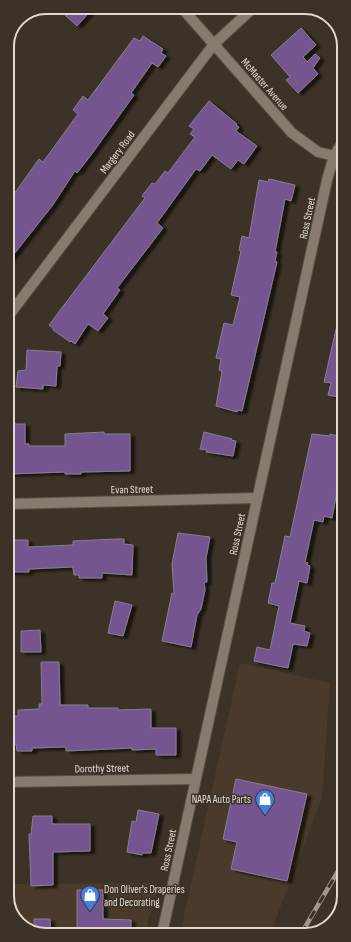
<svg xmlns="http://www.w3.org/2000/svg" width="351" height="942" font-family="'Sofia Sans Condensed',sans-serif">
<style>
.built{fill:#4a3a2b}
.building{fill:#755490;stroke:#867f8e;filter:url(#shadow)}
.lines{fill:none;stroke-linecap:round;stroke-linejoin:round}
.minor-casing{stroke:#595047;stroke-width:12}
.tertiary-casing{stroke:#595047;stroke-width:12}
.minor{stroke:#877a6e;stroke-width:10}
.tertiary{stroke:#877a6e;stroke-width:10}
.rail-casing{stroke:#a0988f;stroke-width:4.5}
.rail{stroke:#3d3228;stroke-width:3;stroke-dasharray:9;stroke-linecap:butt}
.labels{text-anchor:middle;stroke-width:3;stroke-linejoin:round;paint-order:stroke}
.street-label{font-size:11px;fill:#e1dad3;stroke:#3d3228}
.poi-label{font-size:11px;fill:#e1dad3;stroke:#3d3228;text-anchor:end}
.rim{fill:none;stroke:#e1dad3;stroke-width:2}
</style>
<defs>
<filter id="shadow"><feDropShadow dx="4.5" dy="2.5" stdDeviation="1" flood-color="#0009"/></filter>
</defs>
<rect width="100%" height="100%" fill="#3d3228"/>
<path class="built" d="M240,663l90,20 -8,115 -52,136h-90z
M158,883l-13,51 -102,1 -21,-8 -14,-21v-22z"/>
<path class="building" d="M56,7h38l-17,19z
M301,28l15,17 -13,12 4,5 8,-8 5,4 -7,10 5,6 -20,19 -12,-13 4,-3 -19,-22z
M143,36l20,13 -2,4 5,3 -8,11 -6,-4 -21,30 3,2 -43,60 -14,18 -2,-2 -23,35 -45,57v-59l32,-45 4,3 35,-48 -5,-4 10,-14 5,4 46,-62 6,3z
M209,101l28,23 -1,1 3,2 -3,4 21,15 -13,18 -6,-4 -7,9 -19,-14 -12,16 -4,-2 -39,54 6,5 -46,60 3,2 -17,24 5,4 -10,13 -10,-7 -13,20 -4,-3 -1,1 -17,-12v-2l-4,-3 96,-127 -3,-2 10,-13 3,1 10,-13 3,2 27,-36 -5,-3 4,-5 -5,-3z
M269,179l26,6 -4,16 -6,-2 -10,53h2l-2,9 2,1 -35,149 -4,-1 -1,2 -21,-6 6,-35 -3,-1 2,-11 -5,-1 8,-35 9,2 7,-28 -9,-2 10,-44 -2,-1 3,-14 7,2 10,-58 9,2z
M337,325l6,1v72l-15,-3 3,-12 -7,-1z
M27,350l34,2 -1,14h-3l-1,20 -13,-1v4l-27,-2 2,-16 8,-1z
M8,424h17v20h4v2h36v-12l39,-2v2h26v37l-49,1v2h-16v-2l-57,2z
M204,432l28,7 -1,1 5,1 -3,15 -27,-4 1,-2 -7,-1z
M312,434l18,2v-2l13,3v21l-11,60 -8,-2 -1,6 -9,-2 -9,42 3,1 -1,2 3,1 -3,17 -8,-2 -9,42 15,3 -1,5 6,2 -3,13 -14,-2 -5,24 -34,-7 3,-14 13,3 9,-44 -11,-3 4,-20h3l10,-47 5,1z
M178,533l32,4 -4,21 1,24h-3l1,8 -4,19 -4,6 -6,32 -29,-6 10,-48 2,1 -2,-30z
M117,539h7v5l9,1 -1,30 -30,-2v5h-23v-3h-5l-1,-8 -44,2v3h-21l1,-32h19v7l45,-2v-4z
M115,601l17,4 -9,31 -15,-3z
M40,630l1,22h-20v-21z
M41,662h18l1,43h28v3h30v2l33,-1v19h25v27h-20v-6l-24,1v-2l-66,3v-4l-34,1v3h-15l-1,-7h-7l-1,-28h10v-6l21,-1v-5h3z
M236,779l71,15 -20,87 -56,-12 6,-27 -14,-3z
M138,810l21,4 -8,39h-8l-1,2 -15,-3 5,-31 4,1z
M33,816h19v8h38v27l-37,1v33l-22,1 -2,-52h2z
M77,890h26v29l28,1v14l-54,1z
M34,919h16l1,16h-7l-10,-4z"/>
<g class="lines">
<g class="minor-casing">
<path id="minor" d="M181,7l111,126 26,19 25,6
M7,318l207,-274 40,-37
M8,504l249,-6
M8,782l187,-3"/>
</g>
<g class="tertiary-casing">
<path id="tertiary" d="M162,934l165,-754 7,-24 9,-15"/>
</g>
<use href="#minor" class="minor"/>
<use href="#tertiary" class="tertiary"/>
<g class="rail-casing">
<path id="rail" d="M301,934l43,-73"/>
</g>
<use href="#rail" class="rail"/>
</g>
<defs>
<g id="shop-pin" transform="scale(1)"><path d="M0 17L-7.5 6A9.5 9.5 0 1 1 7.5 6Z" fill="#3f7fe0" stroke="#3d3228"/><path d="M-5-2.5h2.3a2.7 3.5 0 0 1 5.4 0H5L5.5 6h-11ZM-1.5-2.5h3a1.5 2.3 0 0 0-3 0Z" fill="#fff"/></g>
</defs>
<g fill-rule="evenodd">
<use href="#shop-pin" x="265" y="799"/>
<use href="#shop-pin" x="90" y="895"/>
</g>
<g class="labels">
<g class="street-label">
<text transform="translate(265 84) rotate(49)" y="4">McMaster Avenue</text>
<text transform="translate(117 152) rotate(-53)" y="4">Margery Road</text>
<text transform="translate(307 218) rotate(-78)" y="4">Ross Street</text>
<text transform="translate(132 489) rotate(-1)" y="4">Evan Street</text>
<text transform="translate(237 534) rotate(-78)" y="4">Ross Street</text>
<text transform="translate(102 768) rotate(-1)" y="4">Dorothy Street</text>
<text transform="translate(168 850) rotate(-78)" y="4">Ross Street</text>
</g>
<g class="poi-label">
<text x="251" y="803">NAPA Auto Parts</text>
<text x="104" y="893" text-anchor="start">Don Oliver's Draperies<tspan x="104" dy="13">and Decorating</tspan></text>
</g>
</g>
<path d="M0 0H351V942H0ZM46 14H305A32 32 0 0 1 337 46V896A32 32 0 0 1 305 928H46A32 32 0 0 1 14 896V46A32 32 0 0 1 46 14Z" fill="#3d3228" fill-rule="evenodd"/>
<path class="rim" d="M46 14H305A32 32 0 0 1 337 46V896A32 32 0 0 1 305 928H46A32 32 0 0 1 14 896V46A32 32 0 0 1 46 14Z"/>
</svg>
